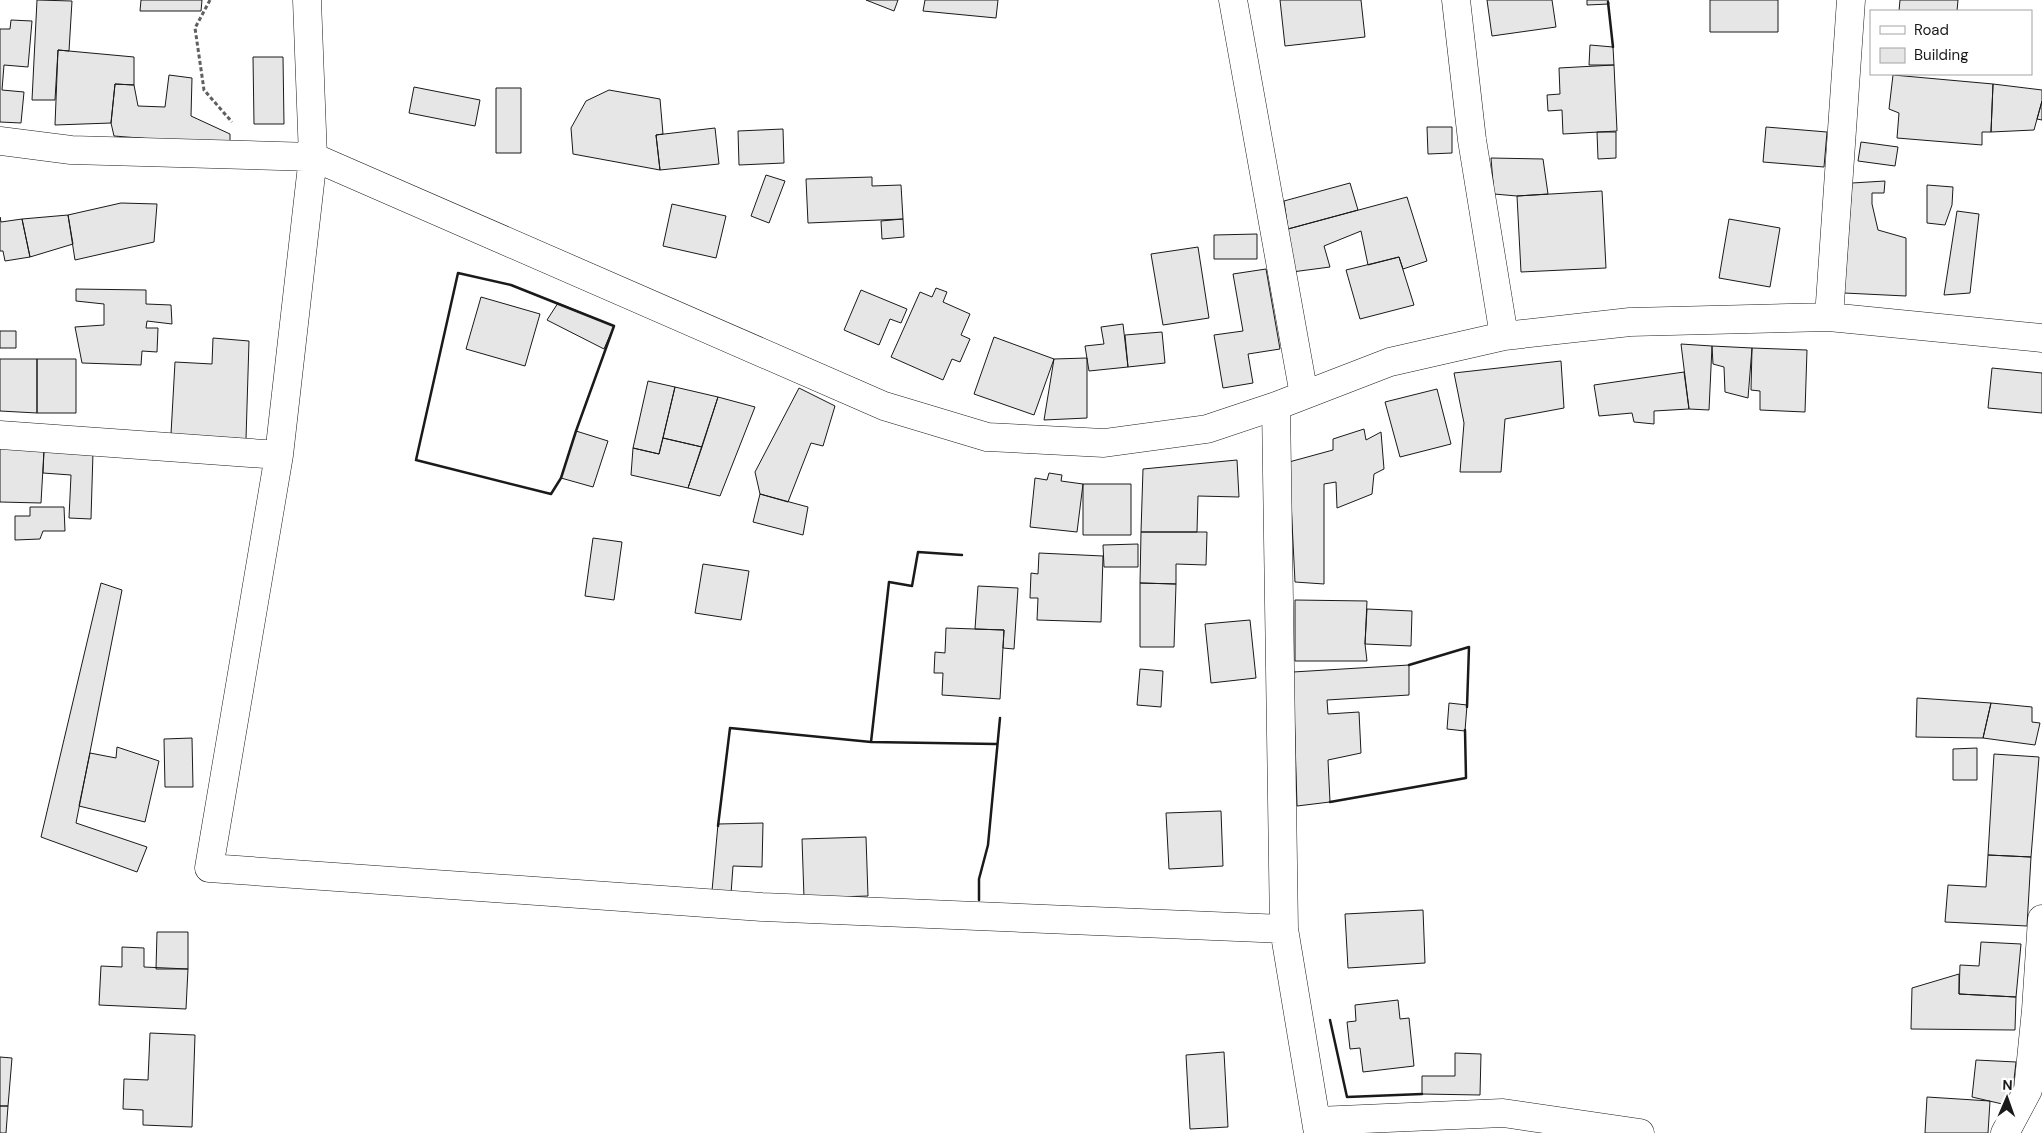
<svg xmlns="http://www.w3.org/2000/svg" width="2042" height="1133" font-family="'DM Sans',sans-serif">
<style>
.building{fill:#e6e6e6;stroke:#1a1a1a}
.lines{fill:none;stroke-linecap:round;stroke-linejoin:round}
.minor-casing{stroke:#1a1a1a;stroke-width:29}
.path{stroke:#5f5f5f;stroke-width:3;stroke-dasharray:4 2.5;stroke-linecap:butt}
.minor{stroke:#fff;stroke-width:28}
.wall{stroke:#1a1a1a;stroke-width:2.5}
</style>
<rect width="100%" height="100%" fill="#fff"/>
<path class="building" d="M37,0l35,1 -3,50 -11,-1 -3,50h-23z
M141,0h61l-1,11h-61z
M866,0h32l-4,11z
M925,0h73l-2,18 -73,-7z
M1280,0h81l4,37 -80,9z
M1487,0h65l4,27 -64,9z
M1587,0h21l1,4 -22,1z
M1710,0h68v32h-68z
M1900,0h58l-1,11h-58z
M11,20l21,1 -4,46 -24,-2 -2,25 22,2 -3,31 -21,-1v-93h10z
M1590,45l23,2 1,18h-25z
M58,50l76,7v28l-19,-1 -4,39 -56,2z
M253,57h30l1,67h-30z
M1614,65l3,66 -54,3 -1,-24 -14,1 -1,-16 13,-1 -1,-26z
M169,75l23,3 -1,38 39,18v11l-116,-9 -3,-13 4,-39 19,1 4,21 27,1z
M1893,75l100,9 -2,48h-9v13l-85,-7 2,-25 -10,-4z
M1993,84l49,6v11l-8,29 -43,2z
M414,87l66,13 -5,26 -66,-13z
M496,88h25v65h-25z
M609,90l51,9 3,35 -7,1 4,35 -87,-16 -2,-26 15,-27z
M2042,101v19l-5,-1z
M1427,127h25v26l-24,1z
M1766,127l61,5 -3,35 -61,-5z
M715,128l4,36 -59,6 -4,-35z
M783,129l1,34 -45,2 -1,-34z
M1597,132h19v26l-18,1z
M1861,142l37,5 -3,19 -37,-5z
M1491,158l52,1 5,35 -31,2 -23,-2z
M766,175l19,6 -16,42 -18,-7z
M872,177v9l29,-1 2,34 -95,4 -2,-44z
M1885,181l-1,12h-12v11l6,26 28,8v58l-62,-3 8,-110z
M1350,183l8,27 -70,19 -4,-28z
M1927,185l26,2 -1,18 -7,20 -18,-2z
M1602,191l4,77 -85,4 -4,-76z
M1407,197l20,64 -24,8 -4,-12 -31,8 -7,-34 -37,15 6,21 -38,5 -4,-43z
M121,203l36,1 -3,38 -79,18 -7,-45z
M672,204l54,12 -10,42 -53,-12z
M1957,211l22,3 -9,79 -26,2z
M68,215l5,29 -43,13 -8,-38z
M0,217l1,5 21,-3 8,38 -25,4 -2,-10h-3z
M903,219l1,18 -22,2 -1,-18z
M1729,219l51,9 -10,59 -51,-9z
M1257,234v25h-43v-24z
M1198,247l11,71 -46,7 -12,-71z
M1399,257l15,48 -54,14 -14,-49z
M1266,269l14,80 -32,5 5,29 -30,5 -9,-53 29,-4 -10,-57z
M936,288l11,4 -4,10 27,12 -9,21 9,4 -10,23 -8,-3 -9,21 -52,-23 29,-65 12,5z
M76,289l70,1v14l25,1 1,19 -25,-3 -1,7h12l-1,24 -15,-1 -1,14 -59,-2 -7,-36 29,-2v-21l-28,-3z
M861,290l46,19 -6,14 -11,-4 -11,26 -35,-15z
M481,297l59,17 -15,52 -59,-17z
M558,303l56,23 -10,23 -57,-29z
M1123,324l5,43 -39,4 -4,-25 19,-2 -3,-17z
M0,331h16v17h-16z
M1162,332l3,31 -37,4 -3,-32z
M994,337l60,22 -20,56 -60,-21z
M213,338l36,3 -3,98 -75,-5 4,-72 37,2z
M1681,344l31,2 -3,64 -20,-1z
M1712,346l40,2 -4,50 -23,-6 -1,-25 -11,-3z
M1752,348l55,2 -2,62 -45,-2v-19l-9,-1z
M1087,358v60l-43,2 10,-61z
M0,359h37v54l-37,-2z
M37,359h39v54h-39z
M1561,361l3,47 -59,11 -4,53h-41l4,-49 -10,-50z
M1992,368l50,5v40l-54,-5z
M1684,372l5,37 -35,2v13l-20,-2 -2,-9 -33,3 -5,-31z
M648,381l27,6 -16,67 -26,-6z
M675,387l43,10 -16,50 -39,-9z
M799,388l36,18 -12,40 -12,-3 -23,59 -28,-8 -5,-22z
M1437,389l14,55 -51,13 -15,-55z
M718,397l37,10 -35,89 -32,-8z
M1364,429l2,11 15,-8 3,37 -10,5 -2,20 -35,14 -1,-26 -12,2v100l-29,-2 -6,-120 44,-12v-11z
M576,431l32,10 -15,46 -32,-9z
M663,438l39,9 -14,41 -57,-13 2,-27 26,6z
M0,448l44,2 -3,53 -41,-1z
M44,450l49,2 -2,67 -22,-1 2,-43 -28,-2z
M1237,460l2,37 -41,-1 -1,36h-56l2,-63z
M1049,473l13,2 -1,6 22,3 -6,48 -47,-5 5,-49 12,2z
M1083,484h48v51h-48z
M760,494l48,13 -5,28 -50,-13z
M30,507h34l1,24h-22l-3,8 -25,1v-24h15z
M1141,532h66l-1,33 -30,-1v20l-36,-1z
M593,538l29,4 -8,58 -29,-4z
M1138,544v23h-34l-1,-22z
M1039,553l64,3 -2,66 -64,-2 1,-22h-8l1,-25 7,1z
M703,564l46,7 -8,49 -46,-7z
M101,583l21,7 -46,233 71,24 -10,25 -96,-35z
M1140,583l36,1 -2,63h-34z
M978,586l40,2 -4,61 -11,-1 1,-18 -29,-1z
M1295,600l72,1 -2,43 2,17h-72z
M1367,609l45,2 -1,35 -46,-2z
M1250,620l6,58 -45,5 -6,-59z
M946,628l58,2 -4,69 -58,-4 1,-22h-9l1,-21 10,1z
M1409,665v30l-82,5 1,14 31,-2 2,41 -33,7 2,42 -33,4 -4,-134z
M1140,669l23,2 -2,36 -24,-2z
M1917,698l74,5 -8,35 -67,-1z
M1449,703l18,2 -2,26 -18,-2z
M1991,703l41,4v15l8,1 -5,22 -52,-7z
M192,738l1,49h-28l-1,-48z
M117,747l42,14 -14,61 -66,-16 11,-53 26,5z
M1977,748v32h-24v-31z
M1994,754l45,3 -8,100 -43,-2z
M1221,811l2,55 -54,3 -3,-56z
M763,823l-1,44 -29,-1 -2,28 -19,-3 6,-67z
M866,837l2,59 -64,2 -2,-59z
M1988,855l43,2 -4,69 -82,-4 3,-37 38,2z
M1423,910l2,53 -77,5 -3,-54z
M157,932h31v37h-32z
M1981,942l40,2 -5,53 -57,-3 1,-29 19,1z
M122,947l22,1v19l44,2 -2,40 -87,-4 2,-39 21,1z
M1959,974v20l57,3 -1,33 -104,-1 1,-41z
M1398,1000l2,19 9,-1 5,48 -51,6 -3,-24 -10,1 -3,-27 9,-1 -1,-16z
M150,1033l45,2 -3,92 -49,-2v-15l-20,-1 1,-30 24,1z
M1224,1052l4,75 -38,2 -4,-74z
M1455,1053l26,1 -1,41 -58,-1v-18h33z
M0,1057l12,1 -4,48h-8z
M1976,1060l40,2 -5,44 -39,-9z
M1927,1097l63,4 -2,32h-63z
M0,1106h8l-2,27h-6z"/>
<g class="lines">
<g class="minor-casing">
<path id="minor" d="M307,0l6,157 -34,298 -70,413 553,39 522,22
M1233,0l71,395
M1456,0l16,140 32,196
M0,141l71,9 242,7 571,249 103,31 117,6 103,-14 69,-23 114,-44 114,-26 126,-14 199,-5 213,21
M1829,317l22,-317
M1276,406l8,523 34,204
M0,435l279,20
M1317,1121l186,-8 137,20
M2005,1133l23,-43 8,-80 6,-91"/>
</g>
<path class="path" d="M210,0l-15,28 9,62 28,32"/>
<use href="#minor" class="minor"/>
<path class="wall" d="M1608,2l5,45
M458,273l53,12 103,41 -38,105 -15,47 -10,16 -135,-34z
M1409,665l60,-18 -2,60
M871,742l18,-160 23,4 6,-34 44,3
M1330,802l136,-24 -1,-48
M718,826l12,-98 141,14 125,2
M979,900v-21l9,-34 12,-127
M1330,1020l17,77 75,-3"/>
</g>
<rect x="1870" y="10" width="162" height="65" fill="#ffffff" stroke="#a3a3a3"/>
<rect x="1880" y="26" width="25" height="8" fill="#ffffff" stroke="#a3a3a3"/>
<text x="1914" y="35" font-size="15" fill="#1a1a1a">Road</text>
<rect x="1880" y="48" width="25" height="15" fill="#e6e6e6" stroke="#a3a3a3"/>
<text x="1914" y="60" font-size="15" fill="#1a1a1a">Building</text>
<g transform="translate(2007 1098) rotate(2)" stroke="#ffffff" stroke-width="4" paint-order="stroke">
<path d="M0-4L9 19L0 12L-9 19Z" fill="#1a1a1a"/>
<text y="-8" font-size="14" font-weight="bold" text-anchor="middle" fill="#1a1a1a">N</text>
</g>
</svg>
